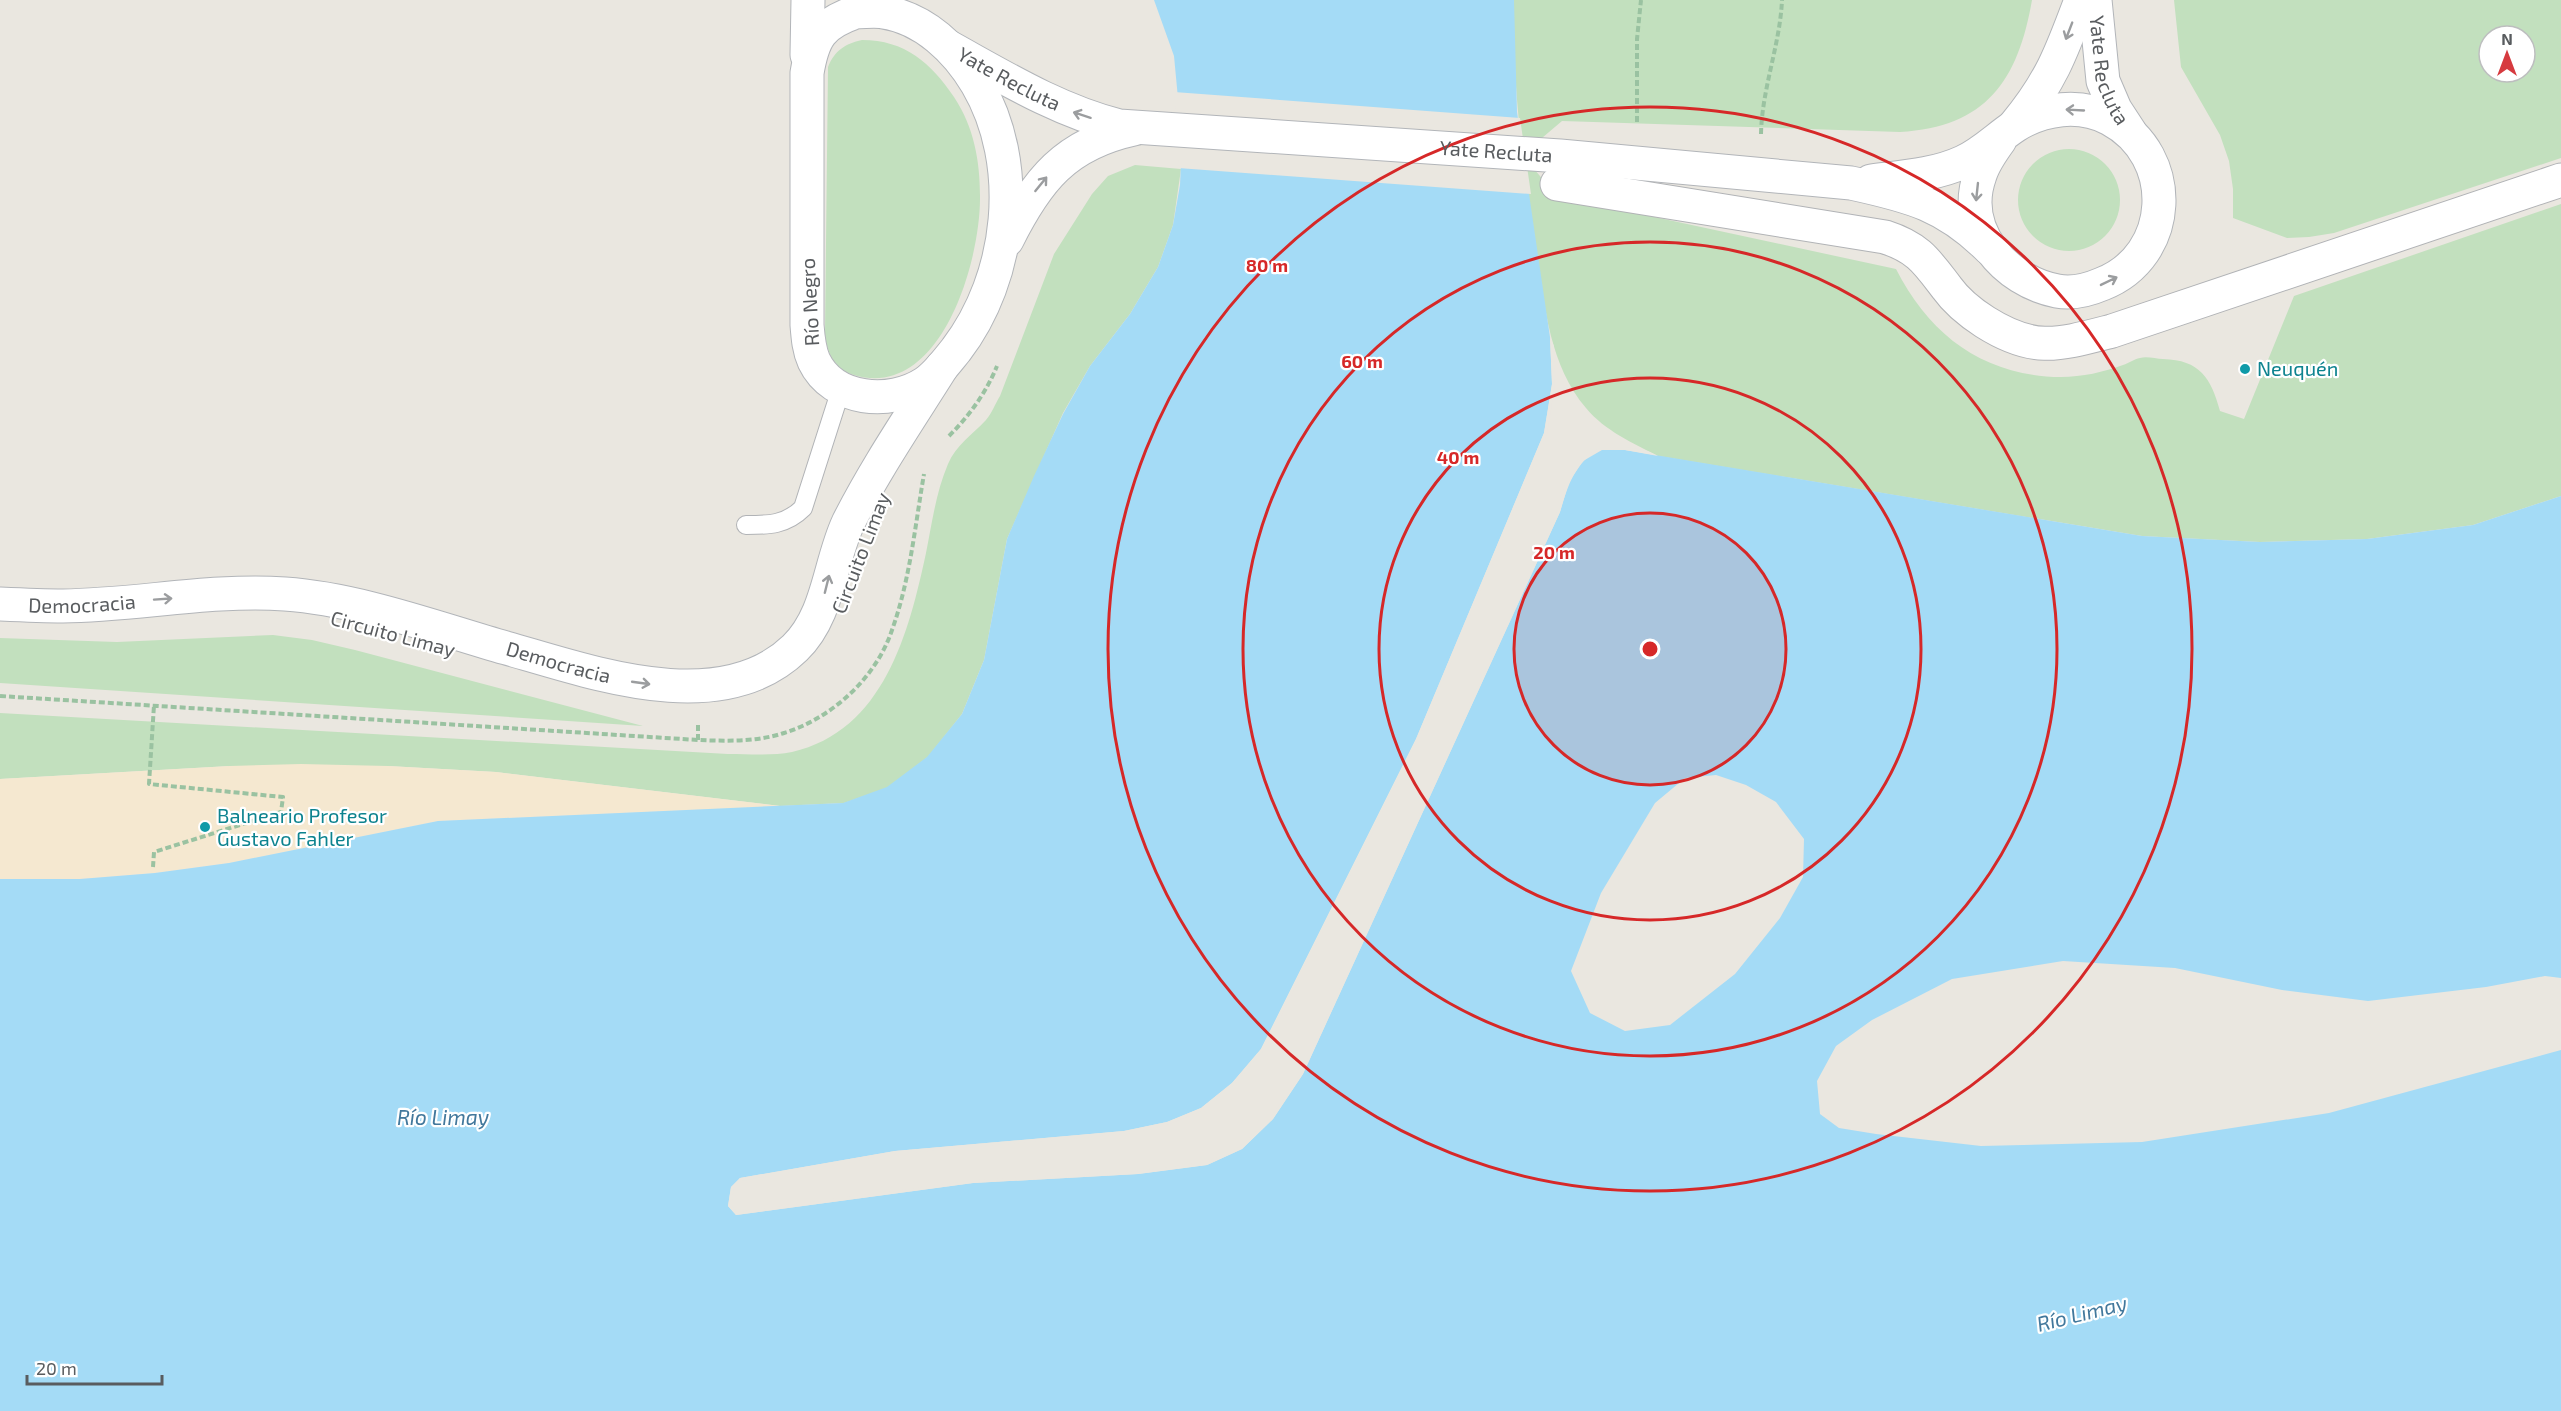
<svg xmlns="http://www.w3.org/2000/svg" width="2561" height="1411" font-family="'Exo 2',sans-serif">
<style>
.green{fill:#c2e0be;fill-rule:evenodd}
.sand{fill:#f5e8d0}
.water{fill:#a4dbf6;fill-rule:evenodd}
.pier{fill:#eae7e0}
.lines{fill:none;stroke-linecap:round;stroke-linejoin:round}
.lane-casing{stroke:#b1b3b6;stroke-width:20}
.street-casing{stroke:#b1b3b6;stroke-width:35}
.secondary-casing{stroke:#b2b5b9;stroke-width:35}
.path{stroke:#9ac2a1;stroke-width:4;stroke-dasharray:6 3;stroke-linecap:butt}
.lane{stroke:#fff;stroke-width:18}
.street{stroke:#fff;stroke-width:33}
.secondary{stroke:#fff;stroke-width:33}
.oneway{stroke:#9b9d9f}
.ring{fill:none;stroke:#d62828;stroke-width:3}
.culture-dot{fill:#0f9aa8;stroke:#fff;stroke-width:2}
.labels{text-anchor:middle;stroke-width:4.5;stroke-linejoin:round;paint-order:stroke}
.street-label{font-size:20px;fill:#595c5f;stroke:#fff}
.culture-label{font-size:20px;fill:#0d838f;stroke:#fff;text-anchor:start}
.water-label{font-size:21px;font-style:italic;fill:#42789c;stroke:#fff}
.centre{fill:#d62828;stroke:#fff;stroke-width:3}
.ring-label{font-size:18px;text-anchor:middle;font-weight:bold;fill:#d62828;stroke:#fff;stroke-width:4.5;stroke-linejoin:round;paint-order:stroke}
</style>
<rect width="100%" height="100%" fill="#eae7e0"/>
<path class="green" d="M1514,0h518c-14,81 -46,127 -132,132l-338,-11 -40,34 35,41 339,73c34,67 88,107 165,108 21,0 43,-5 62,-12 6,-2 11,-6 17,-7 7,-2 16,1 23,1 37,1 48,19 57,52l24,8 50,-123 267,-92v292l-88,29 -106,14 -107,3 -118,-6 -484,-80c-25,-13 -53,-25 -72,-48 -39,-46 -42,-110 -51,-168 -13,-80 -23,-159 -21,-240z
M2174,0h387v158l-227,75 -25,4 -22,1 -54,-20v-29l-4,-28 -9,-26 -39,-68zM2489,36h36v36h-36z
M862,40c43,0 69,23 92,57 20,30 26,64 26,99 1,64 -39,205 -126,179 -20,-6 -28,-24 -29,-42l3,-266c7,-17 17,-23 34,-27z
M2018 200a51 51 0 1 1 102 0a51 51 0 1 1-102 0Z
M1135,165l46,4 -8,56 -15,42 -28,47 -40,52 -27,47 -56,126 -23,121 -22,54 -34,43 -41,31 -43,15 -64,3 -284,-34 -108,-6h-158l-230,13v-66l728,41c21,0 44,2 64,-2 92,-21 117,-120 134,-199 6,-30 10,-61 22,-89 8,-19 24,-29 38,-44 6,-7 9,-16 14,-24l54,-142 38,-60 16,-18z
M273,635l39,5 43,10 288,76 -643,-43v-45l117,4z"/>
<path class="sand" d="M301,764l87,2 108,6 284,34 -342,15 -209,42 -75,10 -74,6h-80v-100l230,-13z"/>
<path class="water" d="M1154,0h360l3,112 33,225 2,47 -8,49 -128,306 -155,310 -29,34 -31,25 -34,14 -43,9 -229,20 -155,27 -9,9 -3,19 8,9 237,-32 165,-9 69,-9 35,-16 31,-30 30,-45 257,-562c7,-23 15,-53 41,-62 7,-2 17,0 24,0l517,86 118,6 107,-3 106,-14 88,-29v482l-16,-2 -59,11 -118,14 -86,-11 -107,-22 -112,-7 -111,18 -80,41 -36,26 -19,35 3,33 19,14 37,6 105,12 161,-4 187,-29 232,-63v361h-2561v-532h80l75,-6 74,-10 209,-42 405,-18 44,-16 40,-30 35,-43 22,-54 23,-121 27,-63 29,-62 27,-48 40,-52 28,-47 15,-42 7,-40 2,-44 -8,-85zM1716,775l30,10 30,17 28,37 -1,38 -23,41 -45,56 -65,51 -45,6 -35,-18 -19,-42 30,-78 54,-90 30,-25z"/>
<path class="pier" d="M1174,92l346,26 11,76 -353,-26 1,-27z
M1550,337l4,9 1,38 -8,50 -129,306 -154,310 -30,35 -32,26 -35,14 -42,9 -230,20 -153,27 -8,8 -3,16 6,7 236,-32 165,-9 68,-9 35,-16 30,-29 30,-44 256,-562 9,-31 15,-21 20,-12h25l22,4 10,5 -33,-6h-23l-19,11 -14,21 -9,30 -257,562 -30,45 -31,30 -35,16 -69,9 -165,9 -237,32 -8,-9 3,-19 9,-9 155,-27 229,-20 43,-9 34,-14 31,-25 29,-34 155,-310 128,-306 8,-49z"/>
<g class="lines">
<g class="lane-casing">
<path id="lane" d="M746,525c23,0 40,0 57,-17l38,-119"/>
</g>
<g class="street-casing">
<path id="street" d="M1557,184l328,53c34,11 42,25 62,51 10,14 24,25 38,34 49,31 73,23 127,9l449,-151"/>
</g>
<g class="secondary-casing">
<g id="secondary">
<path id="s1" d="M2095,0l8,81 12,28 15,23"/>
<path d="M856,12c9,0 18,-2 27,0 41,6 74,38 94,72 47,80 35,193 -21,266 -9,11 -19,25 -31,33 -35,23 -92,18 -111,-22 -5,-11 -6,-23 -7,-36v-252c6,-36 14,-49 49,-61z"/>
<path id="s2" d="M949,47c56,31 108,63 170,79l441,30 291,27c60,13 95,22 139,66"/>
<path d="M807,55l1,-55"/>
<path d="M2015,125c36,-43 47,-74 66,-125"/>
<path d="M1871,181c31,-4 64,-6 92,-19 20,-9 35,-25 52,-36 28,-18 65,-23 95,-7 69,37 64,137 -8,165 -14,6 -30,10 -45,7 -52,-10 -97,-61 -77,-116 4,-13 12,-24 20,-35"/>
<path d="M1007,240c30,-60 58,-96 127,-111"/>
<path id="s3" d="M0,604c21,1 42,2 63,2 74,-1 148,-17 222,-12 73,5 151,34 221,54 85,24 215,72 289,0 34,-33 34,-84 53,-125 27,-54 62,-105 94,-156"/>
</g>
</g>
<path class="path" d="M1637,122v-83l4,-39
M1761,134c1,-46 19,-89 21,-134
M949,436c20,-20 37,-43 48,-70
M0,696l698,44c28,1 59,2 86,-7 48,-15 92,-55 108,-103 18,-50 23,-104 32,-156
M698,740v-15
M153,867l1,-15 127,-40 2,-15 -134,-13 5,-79"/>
<use href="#lane" class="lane"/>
<use href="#street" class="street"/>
<use href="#secondary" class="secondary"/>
</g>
<defs><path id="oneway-shaft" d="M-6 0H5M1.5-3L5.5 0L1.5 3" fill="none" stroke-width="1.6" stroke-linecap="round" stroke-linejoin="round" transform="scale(1.5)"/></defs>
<g class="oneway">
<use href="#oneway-shaft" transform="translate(2069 31) rotate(111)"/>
<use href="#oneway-shaft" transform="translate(2075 110) rotate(-177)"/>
<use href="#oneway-shaft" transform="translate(1082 115) rotate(-162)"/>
<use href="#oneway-shaft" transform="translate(1041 184) rotate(-51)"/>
<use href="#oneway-shaft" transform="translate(1977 192) rotate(96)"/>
<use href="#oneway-shaft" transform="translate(2109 281) rotate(-26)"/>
<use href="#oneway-shaft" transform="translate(827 584) rotate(-76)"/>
<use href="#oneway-shaft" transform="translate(163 599) rotate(-4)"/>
<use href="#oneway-shaft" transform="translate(641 683) rotate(8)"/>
</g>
<circle cx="1650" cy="649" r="136" fill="#d62828" fill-opacity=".12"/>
<g class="ring">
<circle cx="1650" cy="649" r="136"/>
<circle cx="1650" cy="649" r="271"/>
<circle cx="1650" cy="649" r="407"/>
<circle cx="1650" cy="649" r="542"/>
</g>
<g class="culture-dot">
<circle cx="2245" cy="369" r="6"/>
<circle cx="205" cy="827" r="6"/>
</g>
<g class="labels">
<g class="street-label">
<text dy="7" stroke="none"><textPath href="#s1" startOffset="72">Yate Recluta</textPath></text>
<text dy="7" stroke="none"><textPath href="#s2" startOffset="68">Yate Recluta</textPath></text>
<text dy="7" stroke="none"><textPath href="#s2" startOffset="566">Yate Recluta</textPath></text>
<text transform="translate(810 302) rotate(-93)" y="7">Río Negro</text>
<text transform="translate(861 553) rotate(-69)" y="7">Circuito Limay</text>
<text dy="7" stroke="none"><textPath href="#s3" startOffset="82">Democracia</textPath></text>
<text transform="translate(393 634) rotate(15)" y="7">Circuito Limay</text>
<text dy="7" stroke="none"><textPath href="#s3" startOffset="568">Democracia</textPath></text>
</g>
<g class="culture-label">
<text x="2257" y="376">Neuquén</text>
<text x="217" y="823">Balneario Profesor<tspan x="217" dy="23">Gustavo Fahler</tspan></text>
</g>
<g class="water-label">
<text x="443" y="1125">Río Limay</text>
<text transform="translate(2082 1314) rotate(-14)" y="7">Río Limay</text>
</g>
</g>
<circle cx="1650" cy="649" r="9" class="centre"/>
<g class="ring-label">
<text x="1267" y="272">80 m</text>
<text x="1362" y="368">60 m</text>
<text x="1458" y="464">40 m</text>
<text x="1554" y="559">20 m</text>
</g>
<g transform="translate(2507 54)"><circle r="28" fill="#ffffff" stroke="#bdbebf" stroke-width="1.5"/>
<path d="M0-4.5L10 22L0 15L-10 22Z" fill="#d63a3f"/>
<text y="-9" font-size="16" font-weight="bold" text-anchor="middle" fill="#595c5f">N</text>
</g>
<path d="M27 1375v9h135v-9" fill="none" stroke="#595c5f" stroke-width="3"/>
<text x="36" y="1375" font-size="18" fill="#595c5f" stroke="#ffffff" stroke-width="4.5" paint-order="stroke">20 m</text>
</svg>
